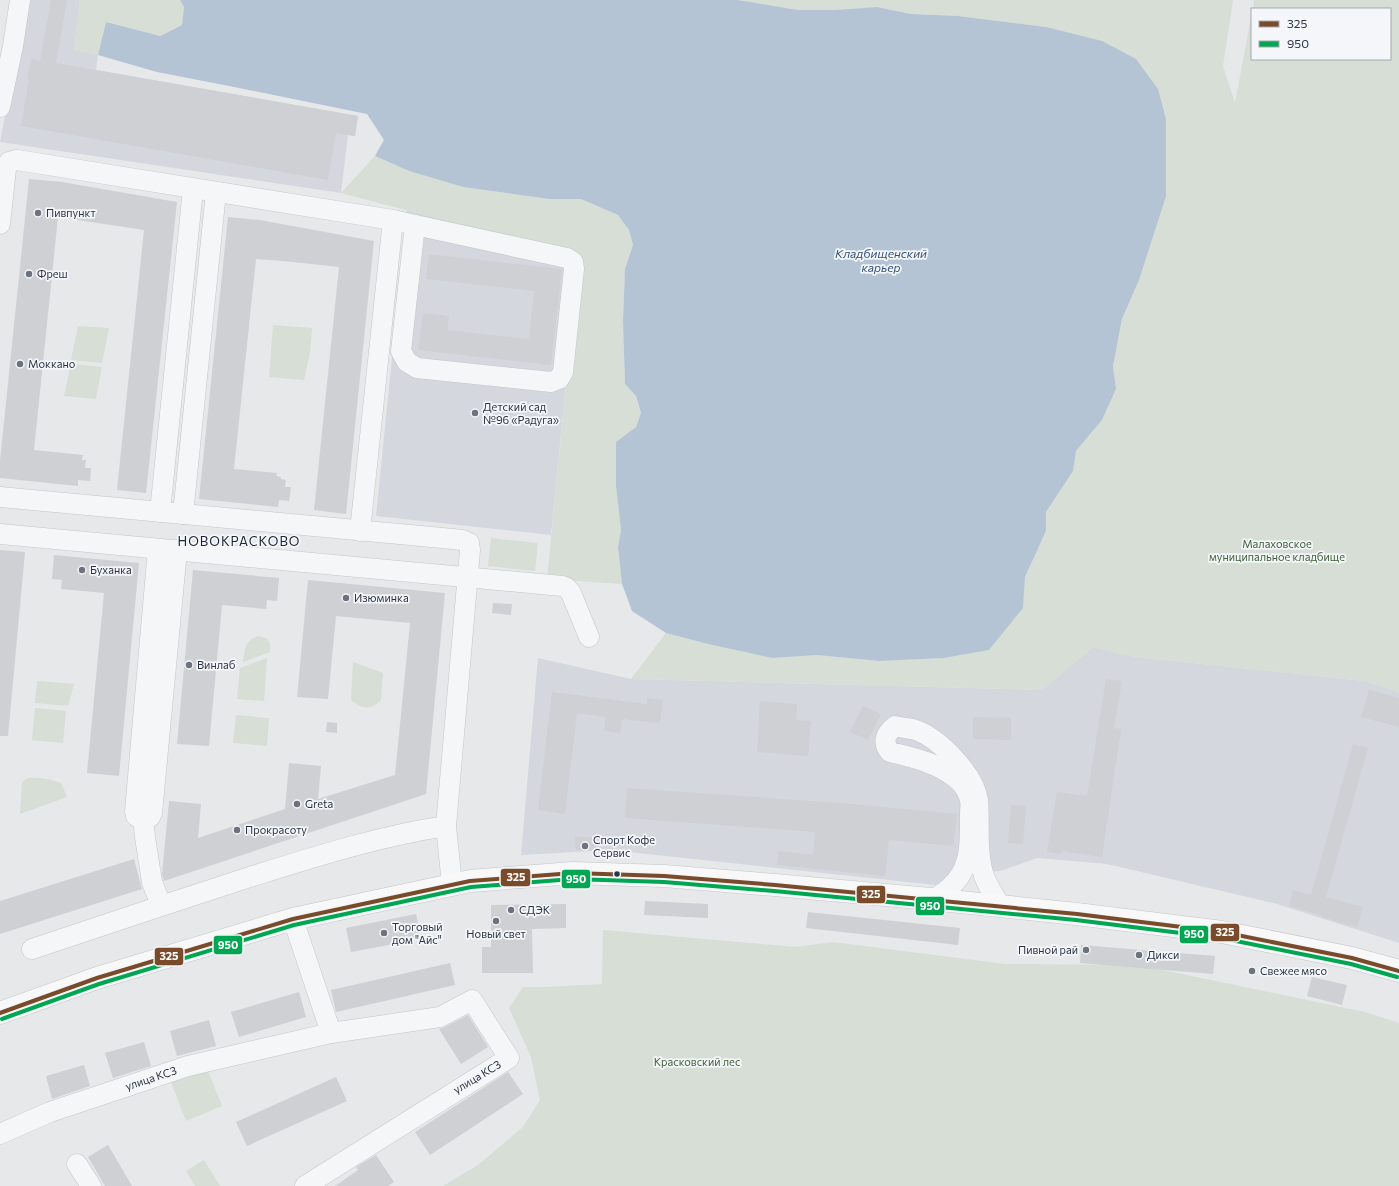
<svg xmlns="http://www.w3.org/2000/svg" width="1399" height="1186" font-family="Commissioner,sans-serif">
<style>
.built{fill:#d4d7dd}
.green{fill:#d6ded6}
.water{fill:#b4c4d5}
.building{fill:#ced0d3}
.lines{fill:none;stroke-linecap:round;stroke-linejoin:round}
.minor-casing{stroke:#c4c6c8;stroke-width:21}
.major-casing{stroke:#c2c5c8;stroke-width:23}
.minor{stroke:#f5f6f7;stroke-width:20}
.major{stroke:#f8f8f8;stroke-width:22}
.bus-1-casing{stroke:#f4f6f9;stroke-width:7}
.bus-2-casing{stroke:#f4f6f9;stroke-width:7}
.bus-1{stroke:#7a4b2a;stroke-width:4}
.bus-2{stroke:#00a651;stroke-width:4}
.poi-dot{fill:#6c737f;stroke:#f4f6f9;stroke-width:1.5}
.bus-dot{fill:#2b3445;stroke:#f4f6f9;stroke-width:1.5}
.labels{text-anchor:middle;stroke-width:3.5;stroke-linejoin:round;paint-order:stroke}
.poi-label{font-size:11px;fill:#2b3445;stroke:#f4f6f9;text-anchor:start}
.park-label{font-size:11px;fill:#3f6138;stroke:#f4f6f9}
.street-label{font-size:11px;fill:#2b3445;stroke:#f4f6f9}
.water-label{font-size:12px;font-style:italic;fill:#34527a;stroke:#f4f6f9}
.quarter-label{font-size:13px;letter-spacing:1px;fill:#1d2536;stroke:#f4f6f9}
.line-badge{stroke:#f4f6f9;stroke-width:1.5}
.badge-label{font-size:11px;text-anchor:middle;font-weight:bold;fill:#fff}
</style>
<rect width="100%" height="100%" fill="#e6e8ea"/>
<path class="built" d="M27,0h53l-6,50 24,5 -2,15 262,46 -3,20 -7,-1 -7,58 -341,-51z
M407,210l162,43 9,8 -27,274 -175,-19z
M1093,647l42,10 230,24 34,11v251l-122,-39 -170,-40 -70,-6 -37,13 -48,2 -7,13 -336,-36 -88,5 17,-197 93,21 411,11z"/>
<path class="green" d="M80,0h100l4,7 -2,18 -23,11 -53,-14 -8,33 -24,-5z
M738,0h495l-10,66 12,37 17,-91v47h138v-50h-137l1,-9h145v692l-34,-11 -230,-24 -42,-10 -51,43 -411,-11 35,-46 42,11 64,14 45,-3 62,6 65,-3 45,-8 34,-42 2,-31 21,-46v-19l27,-41 3,-20 26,-31 14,-31 -3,-23 9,-47 17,-39 -93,-253 -88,-11 -47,-2 -34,-7 -43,3h-36z
M375,156l34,15 54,16 86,12h32l37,16 11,15 4,15 -8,24 -2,52 2,63 11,12 5,17 -5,14 -20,16v43l5,44 -3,17 4,37 -75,-5 31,-318 -9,-8 -228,-60z
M273,325l39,3 -2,25 -6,27 -35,-3z
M78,326l31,2 -7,35 -31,-3z
M71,364l31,3 -6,32 -32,-3z
M491,538l47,5 -3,28 -47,-5z
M258,636c11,1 13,6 12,16l-27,10c2,-13 2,-22 15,-26z
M267,658l-3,43 -27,-2 3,-31z
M353,662l30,11 -2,27c-9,11 -22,9 -30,-1z
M37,681l37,3 -6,22 -33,-3z
M35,708l31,3 -3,32 -31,-3z
M236,715l33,3 -2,28 -34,-3z
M28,778c11,-1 23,1 33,5l6,14 -47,17 2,-31 2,-3z
M603,930l193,17 37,-5 172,22 134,1 226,47 34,11v163h-956l35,-21 45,-38 17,-27 -9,-43 -22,-49 14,-21h22l57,-3z
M207,1068l15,38 -36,15 -15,-39z
M204,1160l16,26h-25l-9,-15z"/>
<path class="water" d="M180,0h558l60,10h36l43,-3 34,7 47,2 88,11 56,14 34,18 22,30 8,30v77l-27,84 -17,39 -9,47 3,23 -14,31 -26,31 -3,20 -27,41v19l-21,46 -2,31 -34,42 -45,8 -65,3 -62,-6 -45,3 -64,-14 -42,-11 -34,-22 -10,-27 -4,-37 3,-17 -5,-44v-44l20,-15 5,-14 -5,-17 -11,-12 -2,-63 2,-52 8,-24 -4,-15 -11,-15 -37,-16h-32l-86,-12 -54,-16 -34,-15 9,-16 -17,-26 -138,-28 -72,-14 -59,-17 8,-33 54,14 22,-11 2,-18z"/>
<path class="building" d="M51,0h16l-11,63 302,53 -3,20 -19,-3 -8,47 -307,-54 8,-47h-2l4,-20 9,2z
M29,179l33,3 115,20 -31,291 -29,-3 27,-260 -86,-13 -24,233 49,5 -1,5h4l-1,8h6l-1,13 -12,-1v6l-78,-8v-17z
M228,217l32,3 114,21 -28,273 -32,-4 25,-243 -56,-6 -27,-2 -22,210 43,4 -1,3 5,1v2l5,1 -1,7h6l-2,14 -10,-1 -1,7 -79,-8z
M429,254l133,15 -11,96 -133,-15 5,-37 26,3 -2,14 82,9 5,-48 -108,-12z
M0,550l25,2 -17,184h-8z
M54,555l85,8 -20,213 -32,-3 17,-180 -43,-4 1,-9 -10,-1z
M193,570l86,8 -2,23 -10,-1 -1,9 -44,-4 -13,141 -32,-2z
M308,580l137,13 -19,201 -262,87 -2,-7 7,-73 32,3 -3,34 87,-29 4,-46 32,3 -3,33 77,-24 15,-152 -74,-7 -8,83 -31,-2z
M493,603l19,1 -1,11 -19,-2z
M1106,679l16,2 -8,47 7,1 -19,128 -41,-6v3l-14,-2 10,-60 30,4z
M1369,690l30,8v29l-38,-10z
M552,692l95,12v-6l16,2 -3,23 -38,-4 -2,14 -16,-2 2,-14 -29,-4 -12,101 -27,-4z
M760,701l37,3 -1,16 15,1 -3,35 -51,-4z
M863,706l18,8 -13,26 -18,-8z
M973,717l38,1v22l-38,-1z
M327,722l10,1v10l-11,-1z
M1353,744l15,4 -42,149 37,10 -6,20 -36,-10v-2l-32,-9 4,-16 18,5z
M627,788l214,15 116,11 -4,32 -64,-6 -4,36 -108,-11 2,-14 34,4 2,-23 -190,-14z
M1011,805l15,1 -3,38 -15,-1z
M575,837h19l1,12 -19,1z
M134,859l8,30 -142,45v-33z
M645,901l63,3v14l-64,-3z
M566,904v24l-34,1 1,44h-51v-26h9v-42z
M808,912l152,16 -2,17 -152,-17z
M416,914l5,25 -70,13 -5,-24z
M1081,945l134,11 -2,18 -133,-11z
M450,963l5,22 -119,27 -5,-22z
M1312,977l35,8 -5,20 -35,-9z
M299,992l7,25 -67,20 -8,-25z
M468,1015l20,32 -27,17 -22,-35 6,-2z
M209,1020l7,26 -39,10 -7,-25z
M144,1042l7,24 -38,12 -8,-25z
M84,1065l6,21 -38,13 -6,-23z
M508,1072l15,22 -93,61 -15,-23z
M336,1077l11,24 -100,45 -11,-24z
M108,1145l24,41h-27l-17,-29z
M376,1155l18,27 -6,4h-53l23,-16 -2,-3z"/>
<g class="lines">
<g class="minor-casing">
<g id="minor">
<path d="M0,107l13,-61 7,-46"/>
<path d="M393,220l13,3 161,35 6,4 1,7 -11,103 -4,7 -8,3 -134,-14 -10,-6 -6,-11 14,-126"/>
<path d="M0,224l6,-55 3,-7 8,-2 376,60 -33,311"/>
<path d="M0,497l453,42 9,1 7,3 1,7 -24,276 6,59"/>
<path d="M160,512l33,-323"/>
<path d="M183,514l33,-322"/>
<path d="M0,534l562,52 5,2 4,5 18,44"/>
<path d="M158,549l-23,262 1,5c5,3 9,3 14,1l2,-4 25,-263"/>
<path d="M143,818l2,19 7,45 9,23"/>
<path d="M934,899c11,-7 20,-13 27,-25 10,-16 9,-40 9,-59 0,-5 1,-11 0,-15 -2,-8 -7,-16 -13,-21 -17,-15 -45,-22 -67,-27 -8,-10 -5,-18 5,-26 7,2 14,2 21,4 24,9 59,45 62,71 2,25 -2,51 6,75 4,11 11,21 16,30"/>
<path d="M293,919l38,114 109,-16 32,-17 37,58 -204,128"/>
<path d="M32,949c74,-25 147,-49 221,-73 64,-20 127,-40 193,-50"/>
<path id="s1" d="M0,1134l50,-22 138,-46 143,-33"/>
<path d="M77,1164l14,22"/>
</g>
</g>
<g class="major-casing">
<path id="major" d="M0,1013l97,-35 196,-59 177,-38 103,-8 91,3 111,9 166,15 136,14 145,18 130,26 47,13"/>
</g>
<use href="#minor" class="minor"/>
<use href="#major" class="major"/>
<g class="bus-1-casing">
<path id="bus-1" d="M0,1013l97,-35 196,-59 177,-38 103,-8 91,3 111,9 302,29 145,18 130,26 47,13"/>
</g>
<g class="bus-2-casing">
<path id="bus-2" d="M2,1019l97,-35 195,-59 177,-38 102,-8 91,3 110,9 302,29 145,18 130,26 46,13"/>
</g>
<use href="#bus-1" class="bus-1"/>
<use href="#bus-2" class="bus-2"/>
</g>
<g class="poi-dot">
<circle cx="38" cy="213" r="4"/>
<circle cx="29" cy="274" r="4"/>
<circle cx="20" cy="364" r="4"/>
<circle cx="475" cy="413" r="4"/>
<circle cx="82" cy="570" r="4"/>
<circle cx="346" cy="598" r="4"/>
<circle cx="189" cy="665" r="4"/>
<circle cx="297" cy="804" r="4"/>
<circle cx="237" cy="830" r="4"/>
<circle cx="585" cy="846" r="4"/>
<circle cx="511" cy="910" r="4"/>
<circle cx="496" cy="921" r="4"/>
<circle cx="384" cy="933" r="4"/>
<circle cx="1086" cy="950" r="4"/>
<circle cx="1139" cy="955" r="4"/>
<circle cx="1252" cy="971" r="4"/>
</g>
<circle class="bus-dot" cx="617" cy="874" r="3.5"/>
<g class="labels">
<g class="poi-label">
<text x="46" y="217">Пивпункт</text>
<text x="37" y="278">Фреш</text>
<text x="28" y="368">Моккано</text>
<text x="483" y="411">Детский сад<tspan x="483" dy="13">№96 «Радуга»</tspan></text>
<text x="90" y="574">Буханка</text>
<text x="354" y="602">Изюминка</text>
<text x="197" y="669">Винлаб</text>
<text x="305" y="808">Greta</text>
<text x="245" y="834">Прокрасоту</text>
<text x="593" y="844">Спорт Кофе<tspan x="593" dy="13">Сервис</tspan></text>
<text x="519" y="914">СДЭК</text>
<text x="392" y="931">Торговый<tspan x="392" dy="13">дом "Айс"</tspan></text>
<text x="496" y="938" text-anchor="middle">Новый свет</text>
<text x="1078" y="954" text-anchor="end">Пивной рай</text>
<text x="1147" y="959">Дикси</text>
<text x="1260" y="975">Свежее мясо</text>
</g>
<g class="park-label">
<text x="1277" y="548">Малаховское<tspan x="1277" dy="13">муниципальное кладбище</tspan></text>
<text x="697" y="1066">Красковский лес</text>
</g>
<g class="street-label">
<text transform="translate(477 1077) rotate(-31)" y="4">улица КСЗ</text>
<text dy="4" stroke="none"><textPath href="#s1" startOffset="161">улица КСЗ</textPath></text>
</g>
<g class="water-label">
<text x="881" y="258">Кладбищенский<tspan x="881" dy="14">карьер</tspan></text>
</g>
<g class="quarter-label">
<text x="239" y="546">НОВОКРАСКОВО</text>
</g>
</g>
<g class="line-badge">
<rect x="500" y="868" width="31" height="19" rx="4" fill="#7a4b2a"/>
<rect x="561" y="869" width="30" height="20" rx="4" fill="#00a651"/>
<rect x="856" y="885" width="30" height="19" rx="4" fill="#7a4b2a"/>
<rect x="915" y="896" width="30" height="20" rx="4" fill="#00a651"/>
<rect x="1210" y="923" width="30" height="19" rx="4" fill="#7a4b2a"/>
<rect x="1179" y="925" width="30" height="19" rx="4" fill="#00a651"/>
<rect x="213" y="935" width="30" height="20" rx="4" fill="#00a651"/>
<rect x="154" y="947" width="30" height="19" rx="4" fill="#7a4b2a"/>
</g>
<g class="badge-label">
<text x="516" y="881">325</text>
<text x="576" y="883">950</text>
<text x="871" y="898">325</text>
<text x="930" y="910">950</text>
<text x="1225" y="936">325</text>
<text x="1194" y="938">950</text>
<text x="228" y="949">950</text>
<text x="169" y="960">325</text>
</g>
<rect x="1251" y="8" width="140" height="52" fill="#f4f6f9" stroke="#a4a8b1"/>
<rect x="1259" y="21" width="20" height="6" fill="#7a4b2a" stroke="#a4a8b1"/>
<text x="1287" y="28" font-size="12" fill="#2b3445">325</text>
<rect x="1259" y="41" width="20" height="6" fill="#00a651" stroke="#a4a8b1"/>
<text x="1287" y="48" font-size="12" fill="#2b3445">950</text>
</svg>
